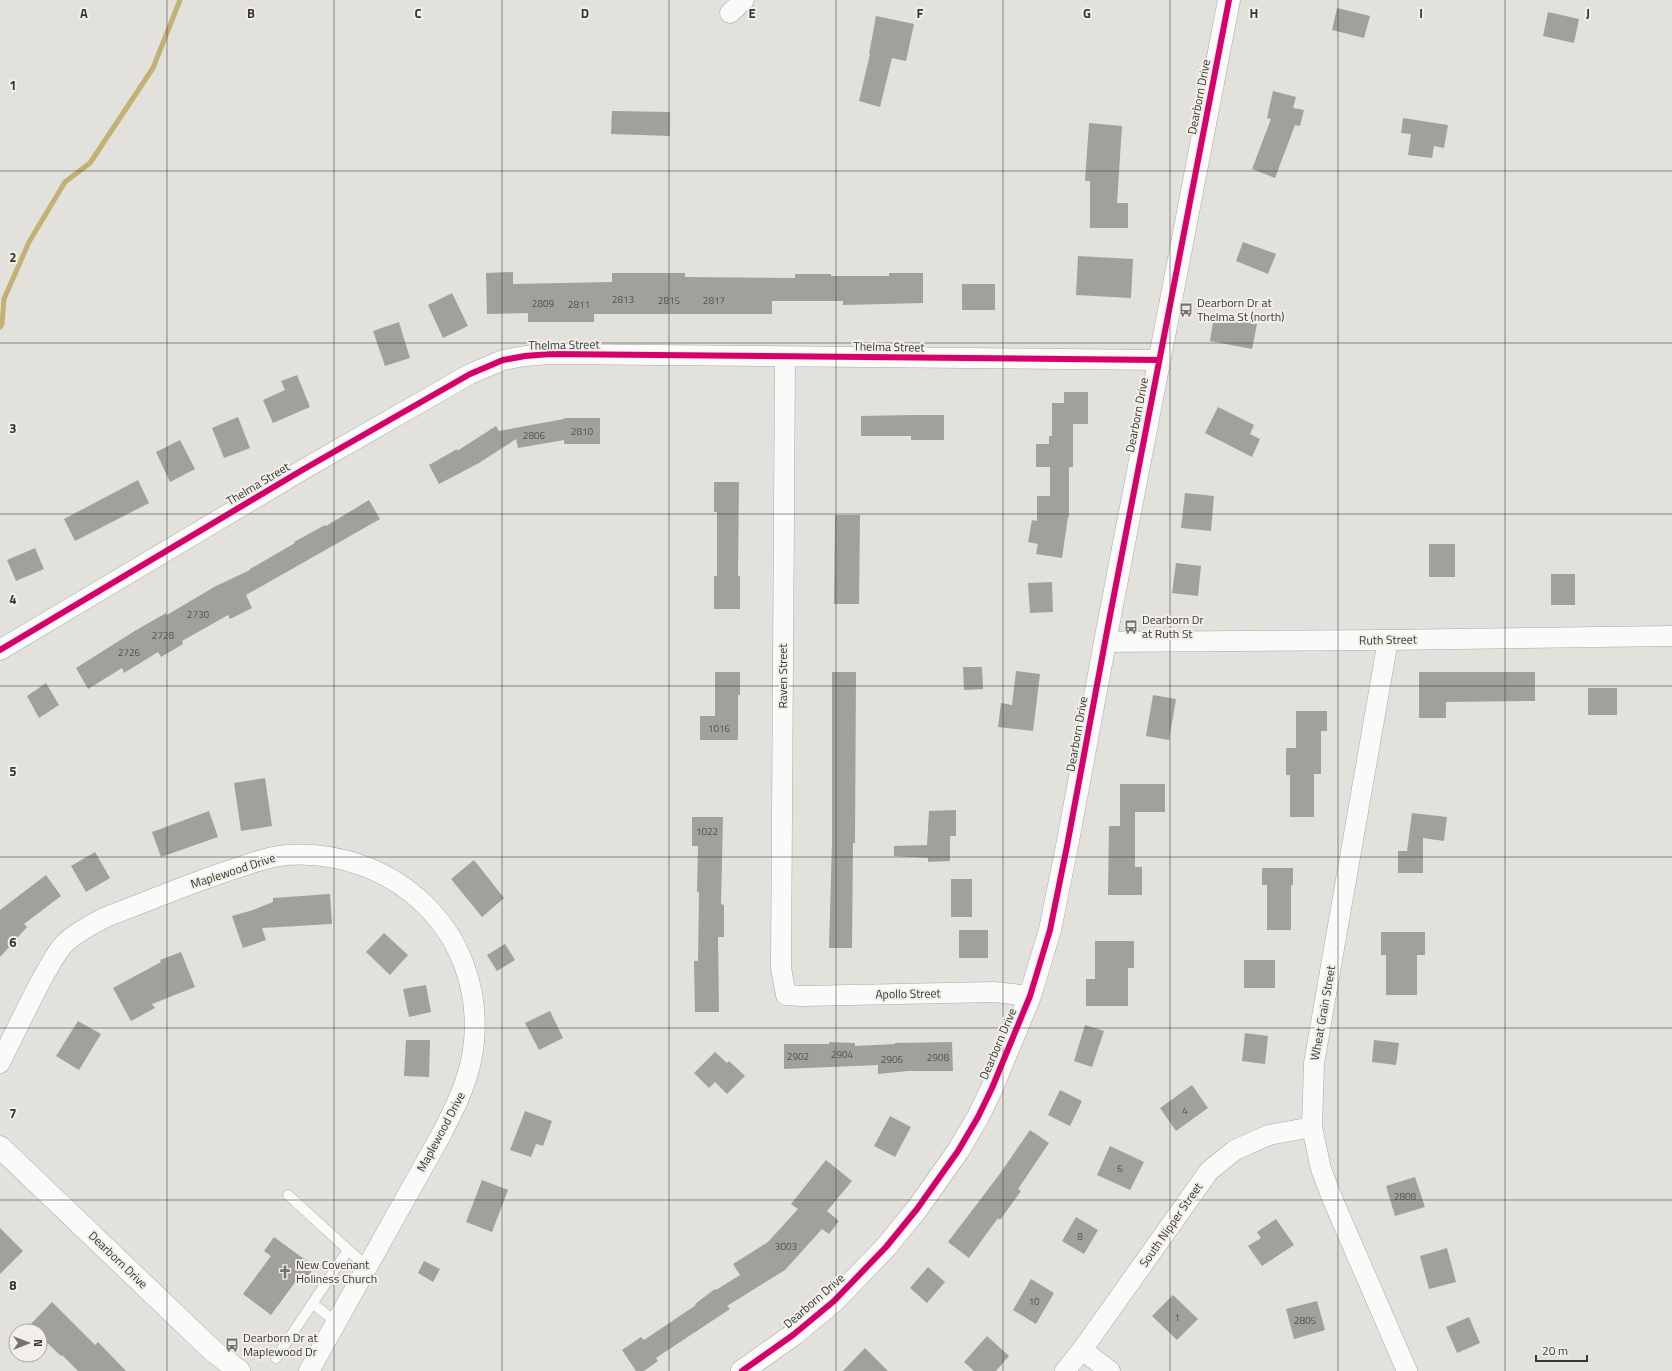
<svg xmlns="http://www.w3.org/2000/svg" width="1672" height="1371" font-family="'Titillium Web',sans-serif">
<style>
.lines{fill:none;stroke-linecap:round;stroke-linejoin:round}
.stream{stroke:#c2b173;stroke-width:5}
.building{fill:#a1a09d}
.service-casing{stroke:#a9a9a6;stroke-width:11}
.minor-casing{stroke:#a9a9a6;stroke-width:21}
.tertiary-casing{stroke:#a9a9a6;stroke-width:23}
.service{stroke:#fbfafa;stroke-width:10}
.minor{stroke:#fbfafa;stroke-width:20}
.tertiary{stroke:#fbfafa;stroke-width:22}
.cycleway-casing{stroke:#f1efe7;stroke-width:8}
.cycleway{stroke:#d6006c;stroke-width:6}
.grid{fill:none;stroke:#393835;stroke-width:1;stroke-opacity:0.55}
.labels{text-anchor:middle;stroke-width:4;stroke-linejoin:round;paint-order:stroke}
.number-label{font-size:10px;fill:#53524f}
.street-label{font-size:12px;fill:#393835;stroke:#f1efe7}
.poi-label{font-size:12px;fill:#393835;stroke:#f1efe7;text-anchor:start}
.grid-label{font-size:13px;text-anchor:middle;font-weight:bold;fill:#393835;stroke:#f1efe7;stroke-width:4;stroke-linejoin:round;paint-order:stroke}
</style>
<rect width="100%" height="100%" fill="#e2e1dc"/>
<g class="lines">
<path class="stream" d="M0,327l2,-3 2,-25 25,-57 36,-60 25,-19 63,-95 27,-68"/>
</g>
<path class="building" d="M1337,8l33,8 -6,22 -32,-8z
M1548,12l31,7 -5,24 -31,-7z
M876,16l38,8 -8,37 -14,-3 -12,49 -21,-6 11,-47h-1z
M1273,91l23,6 -3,11 11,2 -4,16 -5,-1 -20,53 -23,-9 19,-50 -4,-1z
M612,111l58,1v24l-59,-2z
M1403,118l45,7 -4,23 -10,-2 -2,12 -24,-3 3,-21 -10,-1z
M1089,123l33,3 -5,77h11v25h-38v-47h-5z
M1243,242l33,12 -8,20 -32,-13z
M1078,256l55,3 -2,39 -55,-3z
M513,272v12l99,-2v-9h73v4l110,1v-4h36v2h58v-3h34v30l-80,2v-4h-71v13h-178v8h-66v-9l-41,1 -1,-41z
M962,284h33v26h-33z
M452,293l16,33 -25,12 -15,-33z
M1214,316l43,8 -5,25 -42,-8z
M399,322l11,36 -25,8 -12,-35z
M297,375l13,32 -37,16 -10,-23 22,-10 -4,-9z
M1064,392h24v32h-15v43h-4v50h-1l-6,41 -26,-4 2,-10 -10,-2 4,-22 5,1v-25h13v-29h-14v-23h13v-8h3v-33h12z
M1218,407l36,18 -4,9 10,5 -8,18 -47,-24z
M911,415h33v25h-33v-4h-50v-20z
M238,417l12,31 -26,10 -12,-30z
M564,418h36v26h-36v-4l-46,8 -2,-9 -37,24 -40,21 -10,-19 28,-16v2l39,-25 3,5 65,-12z
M180,440l15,29 -25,13 -14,-30z
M138,480l11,23 -74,38 -11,-22z
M714,482h25l-1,94h2v33h-26v-33h3v-64h-3z
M1185,493l29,3 -3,35 -30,-3z
M369,500l11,19 -134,76 6,13 -22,11 -2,-4 -46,26 1,3 -22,13 -3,-5 -34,21 -2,-5 -34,21 -12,-21 57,-36 33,-19 1,2 47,-28 36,-17v-1l45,-26 -1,-1 31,-17 1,1z
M835,515h25l-1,89h-25z
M1429,544h26v33h-26z
M35,548l9,21 -28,12 -9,-21z
M1176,563l25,3 -3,30 -26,-3z
M1551,574h24v31h-24z
M1052,582l1,30 -23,1 -2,-30z
M963,667h19l1,22 -19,1z
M1016,671l24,3 -7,57 -35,-4 3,-24 11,2z
M715,672h25v23h-2v45h-38v-24h15z
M832,672h24l-1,171h-2l-1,105h-23l3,-105z
M1419,672h116v29l-89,1v16h-27z
M46,683l13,22 -20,13 -12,-22z
M1588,688h29v27h-29z
M1153,695l23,4 -7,41 -23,-4z
M1296,711h31v20h-6v43h-7v43h-24v-42h-4v-27h10z
M265,778l7,48 -31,5 -7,-48z
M1120,784h45v28h-30v55h7v28h-34l1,-69h11z
M956,810v26h-6v25l-22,1v-4l-34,-2v-10l33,-1 2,-34z
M209,811l9,26 -57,20 -9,-25z
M1412,813l35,4 -3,24 -21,-3v35h-25v-22h9z
M692,817h31l-2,87 3,1v32h-6l1,75h-24l-1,-51h4l1,-69h-2l1,-46h-6z
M95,852l15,26 -24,14 -15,-26z
M474,860l30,38 -22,19 -31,-38z
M1262,868h31v17h-2v45h-24v-45h-5z
M46,875l15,21 -37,28 3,3 -27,30v-47z
M951,879h21v38h-21z
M330,894l2,30 -70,4 4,12 -23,8 -11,-32 21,-6 20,-8v-4z
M959,930h29v28h-29z
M1381,932h44v23h-8v40h-31v-40h-5z
M384,933l24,22 -18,20 -24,-23z
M1095,941h39v27h-6v38h-42v-27h9z
M505,944l10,16 -18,11 -10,-16z
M181,952l14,35 -43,17 3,4 -24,13 -18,-33 48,-26 -1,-2z
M1244,960h31v28h-31z
M426,985l5,27 -22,5 -6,-28z
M550,1011l13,27 -24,12 -14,-27z
M78,1021l23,13 -22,36 -23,-14z
M1085,1025l19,6 -12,36 -18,-6z
M1245,1033l23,3 -3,28 -23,-3z
M406,1040h24l-1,37 -25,-1z
M1374,1040l25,3 -3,22 -24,-3z
M829,1042l26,1v3l40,-2v-1l57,-1 1,29h-45l-30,3v-9l-94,4v-25h45z
M715,1052l12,11 2,-2 16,15 -18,18 -12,-12 -6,6 -15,-15z
M1192,1085l16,23 -32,23 -16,-23z
M1060,1090l22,11 -12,25 -22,-11z
M525,1111l27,10 -9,25 -7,-2 -5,13 -21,-7z
M890,1116l21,11 -16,30 -21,-11z
M1030,1130l19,13 -31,46 3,2 -21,29 -2,-2 -29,40 -21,-16 51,-67z
M1110,1146l34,16 -14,28 -33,-15z
M826,1160l26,21 -25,30 12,10 -10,13 -7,-5 -37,41 -58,36 3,3 -74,49 2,3 -14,10h-8l-14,-21 19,-13 3,3 52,-35 -1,-1 20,-15 1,1 24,-15 -7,-11 35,-22 30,-33 -7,-5z
M1415,1177l10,30 -30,9 -9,-30z
M482,1180l26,10 -16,42 -26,-10z
M1076,1217l22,13 -14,24 -22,-13z
M1276,1219l18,26 -32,21 -14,-20 13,-8 -4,-6z
M0,1228l23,23 -23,23z
M274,1237l41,30 -11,14 -5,-4 -28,38 -28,-21 28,-38 -7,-5z
M1447,1248l9,34 -27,7 -9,-33z
M424,1261l16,8 -7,13 -15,-9z
M928,1267l17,15 -18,21 -17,-15z
M1031,1279l23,14 -18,31 -23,-14z
M1173,1295l25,24 -21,21 -25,-24z
M1317,1301l8,29 -31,9 -8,-30z
M52,1302l43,43 3,-3 28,29h-48l-16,-16 -1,1 -21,-20v-5h-5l-6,-5z
M1469,1317l11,26 -23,10 -11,-26z
M987,1336l22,20 -13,15h-22l-10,-9z
M865,1348l23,23h-45z"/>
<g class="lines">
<g class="service-casing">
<path id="service" d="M288,1195l79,72
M312,1303l24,19
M276,1358l72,-108"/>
</g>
<g class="minor-casing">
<path id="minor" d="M730,13l14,-13
M785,357l-4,611 5,27 17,1 191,-4 36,4
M1388,640l-74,423 -2,64 9,42 11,29 75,173
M1105,642l283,-2 284,-4
M0,650l304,-181 166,-95 33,-14 22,-4 25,-2 609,6
M0,1063c14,-29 28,-58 43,-86 7,-11 12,-24 22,-34 12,-11 27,-19 41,-26 45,-17 89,-36 134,-50 15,-5 31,-11 47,-12 108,-7 197,77 187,187 -3,33 -17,62 -32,91l-133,238
M1082,1350l28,21
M1065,1371l17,-21 127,-179 26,-21 34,-15 43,-8"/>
</g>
<g class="tertiary-casing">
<path id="tertiary" d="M0,1147l212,203 27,21
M742,1371l51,-36 41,-34 52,-54 31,-38 41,-58 20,-34 14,-29 38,-92 20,-66 17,-84 41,-220 121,-626"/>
</g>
<use href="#service" class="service"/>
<use href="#minor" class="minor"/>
<use href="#tertiary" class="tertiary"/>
<g class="cycleway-casing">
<path id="cycleway" d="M0,650l304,-181 166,-95 33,-14 22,-4 25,-2 609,6
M742,1371l51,-36 41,-34 52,-54 31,-38 41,-58 20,-34 14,-29 38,-92 20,-66 17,-84 41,-220 121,-626"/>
</g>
<use href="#cycleway" class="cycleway"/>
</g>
<path class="grid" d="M167,0v1371M334,0v1371M502,0v1371M669,0v1371M836,0v1371M1003,0v1371M1170,0v1371M1338,0v1371M1505,0v1371M0,171h1672M0,343h1672M0,514h1672M0,686h1672M0,857h1672M0,1028h1672M0,1200h1672"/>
<defs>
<g id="bus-bare" transform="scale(1.08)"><path d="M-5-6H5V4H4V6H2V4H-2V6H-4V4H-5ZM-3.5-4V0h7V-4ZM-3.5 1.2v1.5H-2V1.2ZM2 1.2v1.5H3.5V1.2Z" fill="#74736f" stroke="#f1efe7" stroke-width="2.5" paint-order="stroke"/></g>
<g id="church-bare" transform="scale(1.08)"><path d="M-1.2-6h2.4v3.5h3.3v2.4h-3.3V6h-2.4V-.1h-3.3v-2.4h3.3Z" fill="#74736f" stroke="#f1efe7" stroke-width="2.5" paint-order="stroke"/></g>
</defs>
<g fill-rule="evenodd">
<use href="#bus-bare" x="1186" y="310"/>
<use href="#bus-bare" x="1131" y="627"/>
<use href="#church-bare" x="285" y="1272"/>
<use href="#bus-bare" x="232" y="1345"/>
</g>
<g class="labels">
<g class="number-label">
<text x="623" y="303">2813</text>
<text x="669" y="304">2815</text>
<text x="714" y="304">2817</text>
<text x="543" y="307">2809</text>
<text x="579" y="308">2811</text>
<text x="582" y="435">2810</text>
<text x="534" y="439">2806</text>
<text x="198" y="618">2730</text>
<text x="163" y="639">2728</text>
<text x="129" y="656">2726</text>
<text x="719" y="732">1016</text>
<text x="707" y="835">1022</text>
<text x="842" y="1058">2904</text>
<text x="798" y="1060">2902</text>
<text x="938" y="1061">2908</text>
<text x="892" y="1063">2906</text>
<text x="1185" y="1114">4</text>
<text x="1120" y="1172">6</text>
<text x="1405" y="1200">2808</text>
<text x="1080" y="1240">8</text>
<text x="786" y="1250">3003</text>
<text x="1034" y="1305">10</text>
<text x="1177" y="1321">1</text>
<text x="1305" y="1324">2805</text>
</g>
<g class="street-label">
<text transform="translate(1199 97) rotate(-79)" y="4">Dearborn Drive</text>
<text transform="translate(564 345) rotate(-1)" y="4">Thelma Street</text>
<text transform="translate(889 347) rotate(1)" y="4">Thelma Street</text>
<text transform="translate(1137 415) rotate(-79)" y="4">Dearborn Drive</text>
<text transform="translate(258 484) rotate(-31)" y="4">Thelma Street</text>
<text transform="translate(1388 640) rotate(-1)" y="4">Ruth Street</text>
<text transform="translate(783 676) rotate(-90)" y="4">Raven Street</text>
<text transform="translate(1077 734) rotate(-80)" y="4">Dearborn Drive</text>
<text transform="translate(233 871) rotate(-18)" y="4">Maplewood Drive</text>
<text transform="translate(908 994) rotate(-1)" y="4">Apollo Street</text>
<text transform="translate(1323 1013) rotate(-80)" y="4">Wheat Grain Street</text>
<text transform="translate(998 1044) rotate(-67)" y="4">Dearborn Drive</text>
<text transform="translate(441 1132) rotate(-62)" y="4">Maplewood Drive</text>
<text transform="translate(1171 1225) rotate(-55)" y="4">South Nipper Street</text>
<text transform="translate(118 1260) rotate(44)" y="4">Dearborn Drive</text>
<text transform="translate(814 1301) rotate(-41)" y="4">Dearborn Drive</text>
</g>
<g class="poi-label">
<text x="1197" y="307">Dearborn Dr at<tspan x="1197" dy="14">Thelma St (north)</tspan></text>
<text x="1142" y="624">Dearborn Dr<tspan x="1142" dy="14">at Ruth St</tspan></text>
<text x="296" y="1269">New Covenant<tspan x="296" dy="14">Holiness Church</tspan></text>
<text x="243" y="1342">Dearborn Dr at<tspan x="243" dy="14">Maplewood Dr</tspan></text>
</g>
</g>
<g class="grid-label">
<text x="84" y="18">A</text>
<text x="251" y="18">B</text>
<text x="418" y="18">C</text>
<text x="585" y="18">D</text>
<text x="752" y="18">E</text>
<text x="920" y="18">F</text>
<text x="1087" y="18">G</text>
<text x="1254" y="18">H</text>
<text x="1421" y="18">I</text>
<text x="1588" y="18">J</text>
<text x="13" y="90">1</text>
<text x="13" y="262">2</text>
<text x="13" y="433">3</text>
<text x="13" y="604">4</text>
<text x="13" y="776">5</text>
<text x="13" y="947">6</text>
<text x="13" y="1118">7</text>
<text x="13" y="1290">8</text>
</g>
<g transform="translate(28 1343) rotate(90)"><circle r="19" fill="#f1efe7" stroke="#a7a6a0"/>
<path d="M0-3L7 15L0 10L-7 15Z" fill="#74736f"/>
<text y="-6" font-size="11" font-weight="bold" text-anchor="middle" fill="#393835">N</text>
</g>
<path d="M1536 1355v6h51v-6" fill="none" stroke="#393835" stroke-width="2"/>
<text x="1542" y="1355" font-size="12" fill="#393835" stroke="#f1efe7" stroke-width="3" paint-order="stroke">20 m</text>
</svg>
